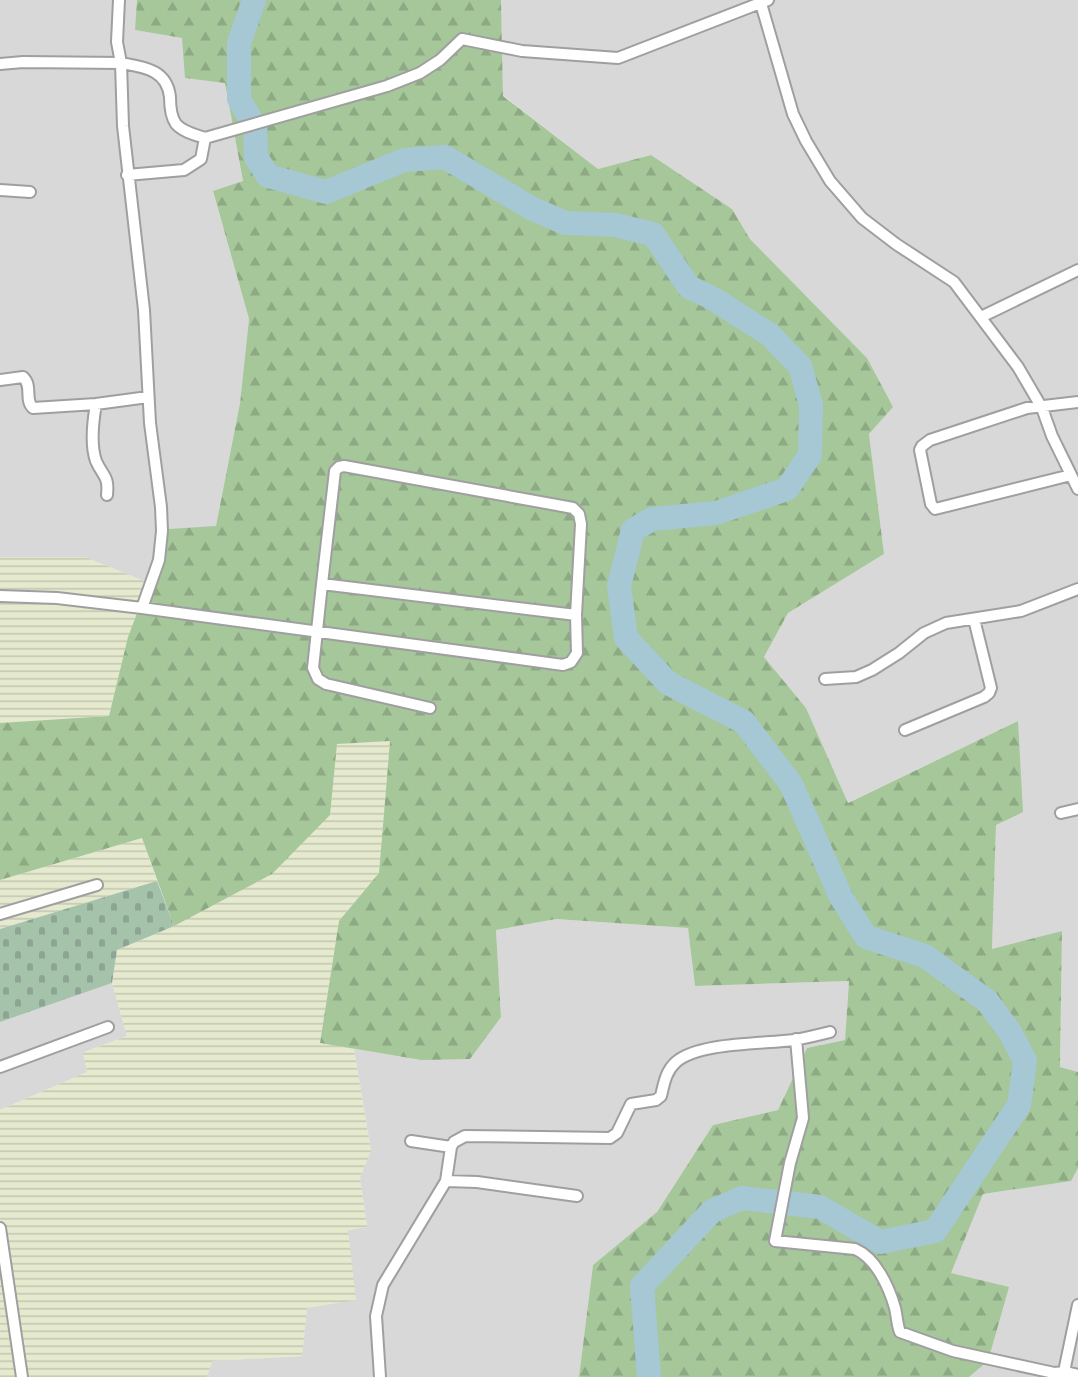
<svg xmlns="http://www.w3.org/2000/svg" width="1078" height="1377" font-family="Ubuntu,sans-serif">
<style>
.residential{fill:#d9d8d8}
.farmland{fill:url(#farmland-rules)}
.forest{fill:url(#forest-firs)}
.cemetery{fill:url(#cemetery-stones)}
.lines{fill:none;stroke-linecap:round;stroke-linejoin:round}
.river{stroke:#a6c8d5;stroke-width:24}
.minor-casing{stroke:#9f9f9f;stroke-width:14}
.minor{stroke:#fff;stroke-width:10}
</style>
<defs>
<pattern id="farmland-rules" width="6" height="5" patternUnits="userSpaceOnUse" patternTransform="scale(1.5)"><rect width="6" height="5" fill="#e5e9ce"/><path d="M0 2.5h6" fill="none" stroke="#c4c7b0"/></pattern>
<pattern id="forest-firs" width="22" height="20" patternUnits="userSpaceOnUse" patternTransform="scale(1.5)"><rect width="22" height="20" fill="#a5c79a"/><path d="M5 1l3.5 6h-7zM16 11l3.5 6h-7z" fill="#8daa84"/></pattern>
<pattern id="cemetery-stones" width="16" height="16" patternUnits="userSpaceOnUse" patternTransform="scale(1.5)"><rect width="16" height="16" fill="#a5c2ab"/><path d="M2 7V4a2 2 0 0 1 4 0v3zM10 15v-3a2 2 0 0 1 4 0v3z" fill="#8da693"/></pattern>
</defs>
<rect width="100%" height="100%" fill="#ece9e2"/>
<path class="residential" d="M0,0h137l-1,30 47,8 42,45 18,98 -30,11 36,127 -9,84 -24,123 -67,57 -64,-26h-85z
M501,0h577v1072l-18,-5 2,-136 -70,19 4,-125 22,-104 -171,82 -41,-95 -42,-51 24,-44 96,-59 -15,-120 23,-27 -25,-49 -117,-119 -18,-30 -81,-54 -53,14 -95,-74z
M556,919l132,9 7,58 154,-5 -4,59 -38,8 -29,62 -65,15 -56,87 -64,53 -14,112h-372l5,-16 90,-5 5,-48 41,-78 19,-3 -7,-50 11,-27 -17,-101 67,11 80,-43 -5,-87z
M112,983l15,53 -43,16 3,20 -87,38v-88z
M1078,1168v209h-109l19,-16 -38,-88 33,-79 87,-13z"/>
<path class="farmland" d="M0,557h85l64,26 -21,54 -19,79 -109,7z
M390,741l-11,132 -40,48 -19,121 34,7 17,102 -11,26 7,50 -19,3 8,70 -49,8 -5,48 -90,5 -5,16h-207v-267l87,-38 -4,-19 44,-17 -15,-53 5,-33 57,-24 156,-111 7,-72z
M142,838l15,43 -157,48v-49z"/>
<path class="forest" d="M137,0h364l2,96 95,73 53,-14 81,54 18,30 117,119 26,49 -24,27 15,120 -96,59 -24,44 42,51 42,95 170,-82 5,91 -27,13 -4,124 70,-18 -2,136 18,5v96l-7,13 -88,13 -32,79 58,14 -21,74 -19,16h-390l14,-112 64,-53 56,-87 65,-15 29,-62 38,-8 4,-59 -154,5 -7,-58 -132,-9 -60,11 5,87 -31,42 -49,1 -101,-17 19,-122 40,-48 11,-132 -53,3 -7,71 -58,59 -98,52 -32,-88 -142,42v-157l109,-7 19,-79 41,-108 47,-3 24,-123 9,-84 -36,-128 30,-10 -18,-98 -40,-5 -3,-40 -47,-8z"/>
<path class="cemetery" d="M157,881l17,45 -57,24 -5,33 -112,39v-93z"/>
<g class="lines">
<path class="river" d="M254,0l-15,43v56l16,28 1,30 12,19 58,16 78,-32 41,-3 86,51 34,15 50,2 38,9 36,53 23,11 57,36 31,32 11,39 -1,50 -23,34 -71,24 -64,6 -19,11 -14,56 7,52 42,45 76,39 47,62 50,113 25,40 59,19 62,45 23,31 15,29 -6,44 -84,126 -55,11 -60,-35 -78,-9 -30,13 -70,75 7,91"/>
<g class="minor-casing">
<path id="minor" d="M119,0l-2,42 4,21c22,4 46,6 49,34 0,8 1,20 6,27 7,8 20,11 29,14
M760,0l33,114 13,27 24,40 32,37 34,26 58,38 64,85 24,41 10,28 26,53
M0,64l23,-2 98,1 2,63 21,184 6,113 11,84 1,24 -3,29 -17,48
M127,175l57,-5 17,-11 4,-21 182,-52 33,-13 20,-13 22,-21 60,12 96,7 150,-58
M0,190l30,2
M981,317l97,-47
M0,380l23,-3c10,9 1,23 10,31l63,-4 52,-7
M96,404c-3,17 -6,40 0,57 7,16 13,14 11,34
M1071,475l-136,34 -4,-5 -11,-54 2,-4 8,-6 97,-32 51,-6
M0,596l57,2 85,10 421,57 8,-3 6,-9 -1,-38 5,-91 -2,-10 -6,-6 -229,-42 -5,1 -4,4 -13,113
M825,679l31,-2 16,-7 27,-17 25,-20 22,-10 75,-12 57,-22
M430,708l-104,-24 -8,-5 -5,-11 9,-84 254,31
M905,730l79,-33 5,-4 2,-5 -17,-69
M1061,813l17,-4
M0,914l97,-29
M796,1039l7,79 -13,45 -15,78 80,8c21,9 34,38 40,59 2,8 2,17 5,24l53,19 101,22 12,-1
M0,1067l108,-40
M411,1141l40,6 -5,34
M451,1147l3,-5 11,-6 145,2 7,-5 14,-29 25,-4 5,-4c3,-13 5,-25 15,-34 22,-20 88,-18 118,-22 12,-2 24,-5 36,-8
M0,1228l22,149
M1078,1305l-13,62 1,5 12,3
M380,1377l-4,-61 7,-31 63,-104 31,1 100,14"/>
</g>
<use href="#minor" class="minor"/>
</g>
</svg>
